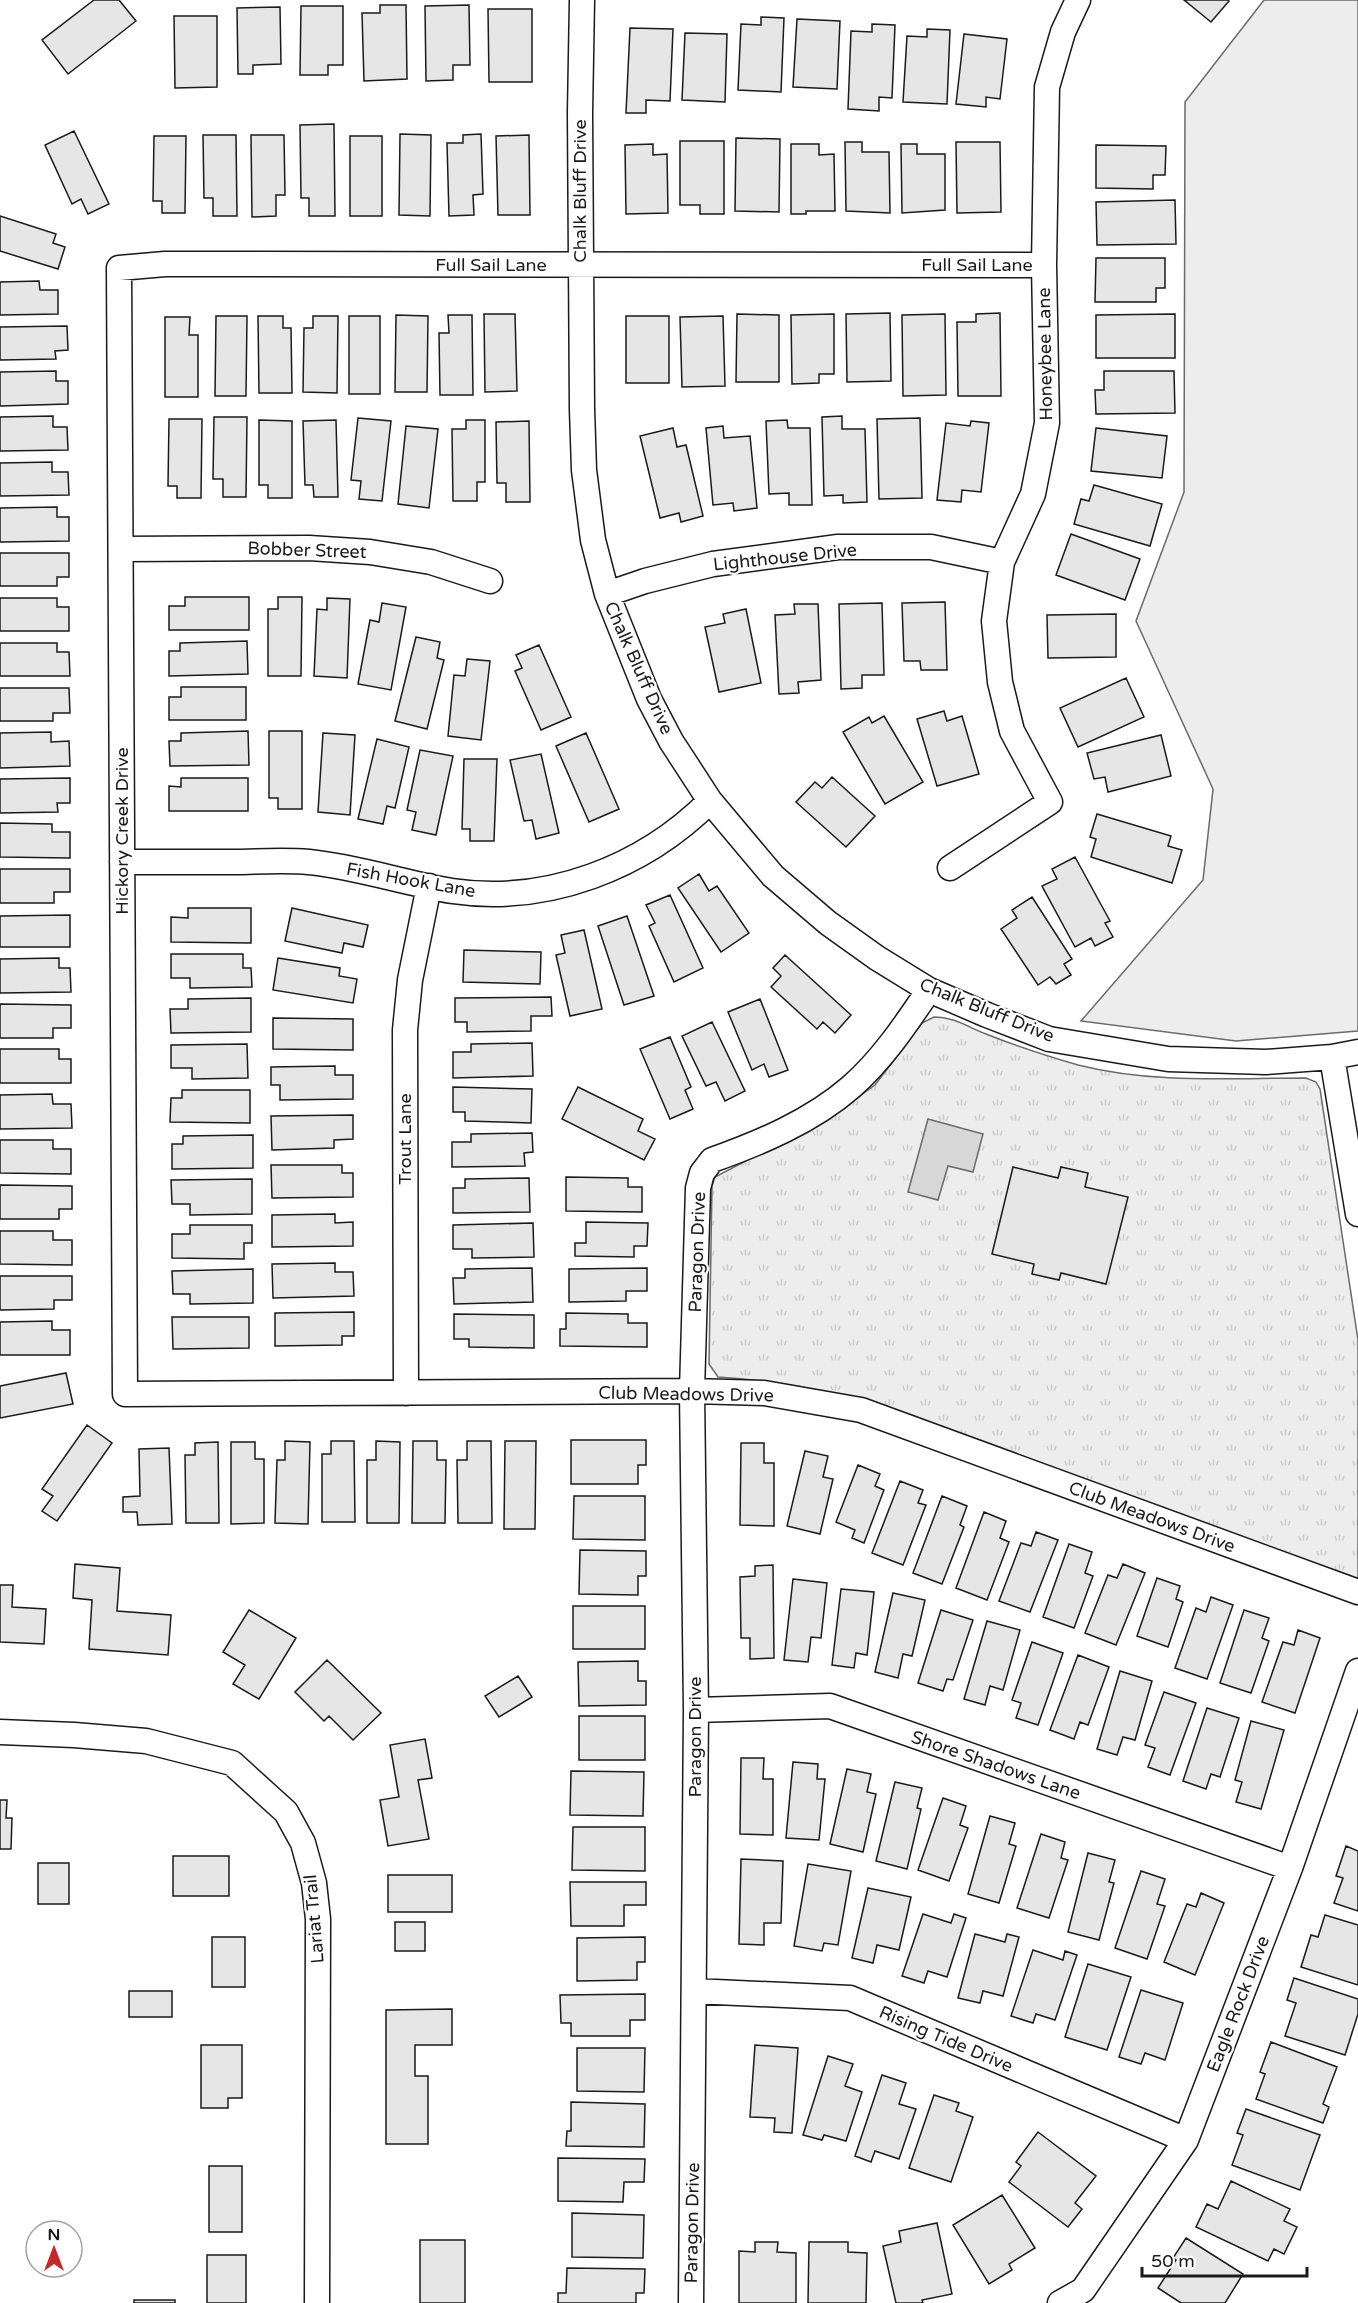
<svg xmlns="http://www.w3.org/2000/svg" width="1358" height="2303" font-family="'Varela Round',sans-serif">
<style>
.built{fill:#ededed;stroke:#6a6a6a;stroke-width:1.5}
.park{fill:url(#park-tufts);stroke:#6a6a6a;stroke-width:1.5}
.water{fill:#d7d7d7;stroke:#6a6a6a;stroke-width:1.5}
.building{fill:#e6e6e6;stroke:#1a1a1a;stroke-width:1.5}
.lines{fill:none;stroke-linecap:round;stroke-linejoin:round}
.minor-casing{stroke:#1a1a1a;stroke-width:27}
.minor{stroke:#fff;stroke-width:24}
.labels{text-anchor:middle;stroke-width:4.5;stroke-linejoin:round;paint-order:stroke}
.street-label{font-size:18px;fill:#1a1a1a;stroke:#fff}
</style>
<defs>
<pattern id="park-tufts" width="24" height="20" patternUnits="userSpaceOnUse" patternTransform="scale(1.5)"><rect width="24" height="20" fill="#ededed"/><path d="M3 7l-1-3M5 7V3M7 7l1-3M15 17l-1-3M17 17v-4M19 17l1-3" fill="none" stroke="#cbcbcb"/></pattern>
</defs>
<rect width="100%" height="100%" fill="#fff"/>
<path class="built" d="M1264,0h94v1031l-122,10 -155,-20 122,-141 10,-91 -77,-168 48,-129 1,-390z"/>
<path class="park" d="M934,1017c20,0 34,10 52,17 30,12 61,22 92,31 75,19 151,13 228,13l10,4 4,7 38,251v239l-480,-175c-53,-14 -106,-24 -160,-27l-9,-13 3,-178 3,-9 115,-60 45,-32 47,-62z"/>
<path class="water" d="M928,1119l55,15 -10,38 -25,-6 -10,34 -30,-8z"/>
<path class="building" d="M94,0h25l17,21 -68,53 -26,-34z
M1184,0h44l1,1 -18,21z
M380,5h26l1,74 -43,2 -2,-68h18z
M469,5l1,60h-17v15l-27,1 -1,-75z
M301,6h42v59h-15v10h-28z
M280,7l1,57 -28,1v9h-15l-1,-66z
M488,9h44v73h-43z
M174,16h43v71l-42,1z
M761,17l23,1 -3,74 -43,-2 3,-66 20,1z
M797,19l43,2 -3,68 -44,-2z
M872,24l23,1 -3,73 -13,-1v14l-31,-2 3,-78 21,1z
M630,28l43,1 -3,72 -24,-1v13h-20z
M927,29l23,1 -3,74 -44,-2 4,-66 20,1z
M685,33l42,1 -2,68 -43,-2z
M964,34l43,5 -7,60 -14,-2v10l-30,-3z
M334,124l1,92h-26v-18h-8l-1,-73z
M74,131l35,73 -21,10 -7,-15 -9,5 -27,-59z
M400,134l31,1 -1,81 -31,-1z
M481,134l2,60 -10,1 1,20 -25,1 -2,-73h16v-8z
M203,135h33l1,81h-24v-18h-9z
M251,135h33l1,60h-9v21l-24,1z
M529,135l1,80h-32l-2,-79z
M154,136h32l-1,77h-23v-12h-9z
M350,136h32v80h-32z
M736,138l44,1 -1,73 -44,-1z
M680,141h44v73h-24v-9h-20z
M845,142h17v10h27l1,61 -44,-2z
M956,142h44l1,70 -44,1z
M653,144v11l14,-1 1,59 -42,1 -1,-69z
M791,144h28v11l15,-1 1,57h-29v3h-15z
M901,144h16v10h28v56l-43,3z
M1096,145l70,1 -1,29h-12v14l-57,-1z
M1175,200l1,44 -79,1 -1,-43z
M0,216l56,18 -3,9 12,4 -7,22 -58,-18z
M1096,258h69v30h-9v14h-61z
M39,281l1,9h18v24l-58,1v-33z
M890,313l1,68 -44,1 -1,-68z
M1000,313l1,83h-43l-1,-74h19v-8z
M484,314h31l2,77 -32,1z
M737,314l42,1v67h-43z
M834,314v60h-15v9l-27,1 -1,-69z
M945,314l1,81 -43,1 -1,-81z
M1175,314v44h-79v-43z
M396,315l32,1 -1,76h-32z
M448,315h24l1,80h-33l-1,-62h10z
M216,316h31l-1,80h-31z
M258,316h25v12h8l1,65h-33z
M313,316h25l-1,77 -34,-1 1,-64h9z
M349,316h31v78h-31z
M626,316h43v67h-43z
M723,316l2,70 -43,1 -2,-70z
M165,317h25l-1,18h9v62h-33z
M67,326l1,24 -13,1 1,8 -56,1v-33z
M56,371v10h12v23l-68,2v-34z
M1104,371h70l1,42 -79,1 -1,-24h9z
M53,416v11h14l1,23 -68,1v-34z
M842,416v13h23l2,73 -24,1v-8l-19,1 -2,-79z
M214,417h33l-1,80h-23v-18h-10z
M358,418l33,3 -9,80 -23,-2 2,-18 -10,-1z
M920,418l2,80 -43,1 -2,-80z
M169,419h33l-1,79h-24v-12h-9z
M259,420l33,1v77h-24v-13h-9z
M336,420l2,77h-24l-1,-12h-8l-2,-64z
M466,420h19v62h-8v19h-24l-1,-72h14z
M787,420l1,8h22l2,77h-23v-12l-20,1 -3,-73z
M529,421l1,81h-24v-19h-9l-1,-61z
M971,421l18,2 -8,69 -19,-2 -1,12 -24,-2 9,-77 24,3z
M406,426l32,3 -9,79 -31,-4z
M723,426l1,12 26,-2 7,72 -23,3 -1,-8 -20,2 -7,-77z
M673,428l4,19 9,-2 17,71 -22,6 -2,-9 -19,5 -20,-82z
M1096,428l71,8 -5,42 -71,-7z
M52,462v10h16l1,23 -69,1v-33z
M1094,485l68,19 -12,42 -76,-22 7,-25 8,2z
M57,507v10h12v24l-69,1v-34z
M1071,534l69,25 -15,41 -69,-25z
M0,553h69v24h-12v9h-57z
M185,597h64v33h-80v-24h16z
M278,597h24l-1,79h-33v-67h10z
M0,598h57v9h12v24h-69z
M327,598l23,1 -3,79 -33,-2 3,-67 10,1z
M945,602l2,68h-26l-1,-9h-16l-2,-58z
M382,603l24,4 -15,83 -33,-6 12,-64 9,2z
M882,603l2,72h-22v13l-21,1 -2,-85z
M794,604h24l3,76 -23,2 1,11 -20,1 -4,-79 20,-1z
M746,609l15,74 -42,9 -14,-65 20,-4 -2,-9z
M1116,614v43l-68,1 -1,-43z
M416,637l24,5 -3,16 7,2 -17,69 -32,-8z
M247,641l1,33 -79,2v-25h11v-8z
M0,643h57v9h12l1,24h-70z
M539,645l32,72 -30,13 -26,-59 7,-3 -6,-13z
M467,659l23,2 -9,79 -33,-4 6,-61 11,1z
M1126,678l18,39 -66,30 -18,-39z
M181,687h65v33h-77v-23h12z
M0,688h69l1,25h-17v8h-53z
M944,711l3,10 15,-5 17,58 -42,12 -20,-67z
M884,716l39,66 -38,22 -42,-72 26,-15 3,6z
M248,731l1,34 -79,1 -1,-25h12v-8z
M269,731h33v78h-24v-11h-9z
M51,732v10l18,-1 1,25 -70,2v-35z
M323,733l32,2 -5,80 -32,-3z
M586,733l33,76 -30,13 -33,-76z
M1161,735l10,41 -63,16 -3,-15 -11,2 -7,-26z
M377,739l32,8 -14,61 -8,-2 -4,18 -25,-5z
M420,750l33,6 -17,79 -24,-5 4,-18 -9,-2z
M541,754l18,79 -23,6 -4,-19 -8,1 -14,-61z
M464,759h33l-3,82h-24v-12h-8z
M832,777l43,39 -29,31 -50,-45 19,-20 7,6z
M70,778v25h-13l1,9 -58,1v-34z
M181,778h67v33h-79v-25l12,1z
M1097,814l74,22 -3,10 14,4 -10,33 -81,-26 5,-18 -6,-2z
M0,823l52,1v8h18v26l-70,-1z
M1075,857l35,64 -5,2 8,14 -18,9 -4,-8 -16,9 -33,-61 15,-7 -5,-10z
M0,869h70v23h-16v11h-54z
M699,874l10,17 8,-5 32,47 -28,19 -43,-64z
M670,895l33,73 -29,14 -25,-56 6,-3 -9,-18z
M1032,897l40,62 -8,5 7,11 -15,9 -6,-7 -12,8 -37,-56 16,-11 -5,-8z
M188,908h63v35l-80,-1v-25l17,1z
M292,908l76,17 -5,22 -19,-4 -2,10 -57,-12z
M70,915v32h-70v-31z
M627,916l27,80 -30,9 -26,-79z
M584,930l18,79 -32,7 -14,-61 9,-2 -4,-18z
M464,950l77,2 -1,32 -77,-2z
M171,954h72v14h8l1,19 -62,1v-10h-19z
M785,955l66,60 -16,18 -12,-11 -6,7 -46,-42 10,-11 -8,-8z
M59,958v10h11l1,24 -71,1v-34z
M278,958l62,10 -1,8 18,3 -4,24 -80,-13z
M551,997l1,19h-21v15l-64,1v-10h-12v-24z
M251,998v34l-80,1 -1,-24h18v-10z
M760,999l28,71 -19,7 -5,-13 -12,6 -24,-58z
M0,1004l71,1v23h-18v10h-53z
M273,1018l80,1v31l-80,-1z
M712,1022l33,69 -20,10 -9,-19 -10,4 -24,-50z
M670,1037l21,50 -6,3 8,19 -23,10 -30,-70z
M532,1043l1,33 -80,2v-26h18v-8z
M247,1044l1,34 -56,1v-11h-21v-23z
M0,1049h59v10h12v24h-71z
M335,1066v9h18v24l-73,1v-15h-9v-18z
M453,1087l79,2 -1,34 -66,-2v-9h-12z
M578,1087l65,32 -5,12 17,8 -11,21 -82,-41z
M182,1090h68v33l-80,-1 1,-24h11z
M52,1094l1,10h18l1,24 -72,1v-34z
M353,1115v24l-19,1v8l-62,2 -1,-34z
M532,1133l1,19 -9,1 1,13 -73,1v-25h19v-8z
M253,1135v33l-81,1v-25h11v-8z
M0,1140h53v9h18v25l-71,-1z
M271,1165h71v8h11v24l-81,1z
M1013,1167l45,11 3,-11 27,6 -3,14 43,10 -22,87 -45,-11 -2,7 -27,-6 2,-10 -42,-10z
M566,1177l62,1v9h14v25l-76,-1z
M529,1178l1,34 -77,1v-25h12v-9z
M252,1179v35l-62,1v-11h-18l-1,-24z
M0,1185l72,1v23h-13v10h-59z
M335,1214v9l18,-1v24l-81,1v-32z
M586,1222l62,1 -1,23h-13v11l-59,-1v-13h11z
M533,1223l1,34 -62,1v-9h-19v-24z
M190,1225h62v18h-8v16l-72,-1v-24h18z
M0,1231h53v9h19v25l-72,-1z
M335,1263v9h18l1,24 -81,2 -1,-34z
M532,1268l1,34 -79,2 -1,-26h12v-9z
M647,1268v23h-21v10l-57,1v-33z
M253,1269v34l-63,1v-10h-17l-1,-23z
M0,1276h72v24h-18v9l-54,1z
M354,1312v24h-12v9l-67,1v-33z
M566,1313l62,1v9h19v24l-87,-1v-17h6z
M454,1314l80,1v33l-65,-1v-8h-15z
M172,1317h77v31l-76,1z
M52,1321v9h18v25h-70v-33z
M66,1373l7,31 -73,14v-32z
M87,1425l25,18 -55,78 -15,-10 11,-15 -11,-7z
M571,1440h75v25h-8v19h-67z
M285,1441l25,1 -2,82 -33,-1 2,-63h8z
M331,1441h23l1,81h-33v-68h9z
M376,1441l24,1 -1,81h-32v-63h9z
M413,1441h24v19h9l-1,63h-33z
M467,1441h24l1,82h-34l-1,-63h10z
M505,1441h31l-1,88h-31z
M218,1442l1,81h-33l-1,-68h10v-12z
M231,1442h24v17h9v64l-33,1z
M741,1443h23v20h10v63l-34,-1z
M169,1448l3,76 -34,1 -1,-13h-14v-15l17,-1 -1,-47z
M805,1451l23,5 -5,21 10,2 -13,55 -33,-8z
M858,1465l22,9 -5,12 9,4 -20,53 -12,-5 3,-8 -19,-8z
M900,1481l23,9 -5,13 8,2 -23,60 -31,-12z
M574,1496h71v44l-72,-1z
M942,1496l25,10 -7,19 4,2 -22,57 -29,-11z
M984,1512l22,9 -6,17 9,4 -22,58 -31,-12z
M1036,1532l22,8 -28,72 -31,-11 22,-58 10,3z
M1069,1544l23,8 -7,21 8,3 -19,52 -31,-11z
M580,1550l66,1v25h-8v19l-59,-1z
M75,1564l45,4 -3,43 54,4 -3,40 -79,-6 3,-49 -19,-2z
M1123,1564l22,9 -29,72 -31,-12 23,-58 9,3z
M773,1565l1,93 -24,1v-21h-9l-1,-61 15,-1v-10z
M1157,1578l23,8 -4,13 7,3 -15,45 -31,-11z
M793,1579l34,4 -6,55 -10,-1 -3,25 -24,-2z
M0,1585h13l-1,22 34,2 -2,35 -44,-2z
M841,1589l33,3 -7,63 -11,-2 -2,15 -22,-3z
M893,1593l32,7 -13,56 -9,-2 -5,24 -23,-6z
M1211,1597l22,8 -26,74 -32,-11 21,-60 10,4z
M573,1606h72v43h-72z
M249,1610l47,28 -37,61 -26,-15 12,-19 -22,-13z
M941,1610l32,10 -20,60 -6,-1 -4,12 -25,-8z
M1244,1610l25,8 -7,20 7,3 -18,52 -31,-10z
M987,1621l33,9 -17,60 -13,-4 -5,19 -21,-6z
M1298,1630l22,8 -25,75 -33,-11 21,-60 11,3z
M1032,1642l31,11 -25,72 -22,-7 5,-15 -9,-3z
M1078,1655l31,12 -21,58 -8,-3 -6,17 -24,-9z
M327,1660l54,53 -28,27 -24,-24 -5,5 -29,-29z
M638,1661v20h8v24l-67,1 -1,-44z
M1120,1671l32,10 -17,59 -12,-3 -6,18 -20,-6z
M518,1676l14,21 -33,20 -14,-21z
M1164,1692l32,11 -26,72 -22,-8 7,-19 -10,-3z
M1207,1708l32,10 -19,59 -9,-3 -5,15 -23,-8z
M579,1716h66v44h-66z
M1251,1721l33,9 -23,79 -25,-7 6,-20 -7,-2z
M425,1739l7,39 -14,2 11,59 -41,7 -8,-46 19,-3 -9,-52z
M741,1758h23l-1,21h10v56l-33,-1z
M793,1762l25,2 -1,15h8l-6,61 -33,-2z
M847,1769l24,5 -4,18 9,2 -13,58 -33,-8z
M571,1771l73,1 -1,44 -73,-1z
M895,1782l27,6 -5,20 4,1 -14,60 -31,-8z
M943,1798l23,8 -6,19 8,3 -19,53 -31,-11z
M0,1800h7l-1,18h6l-1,31h-11z
M990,1816l25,7 -6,21 7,2 -17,57 -31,-9z
M573,1827h72v44l-73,-1z
M1041,1834l24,8 -4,16 7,2 -19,58 -32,-10z
M1346,1846l12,5v60l-24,-8 9,-25 -7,-2z
M1088,1853l27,7 -6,22 5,1 -15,57 -31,-8z
M173,1856h56v40h-56z
M741,1859l42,2 -2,62h-17v22l-25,-1z
M38,1863h31v41h-31z
M808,1864l43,7 -13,74 -14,-2 -2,8 -28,-5z
M1141,1871l24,8 -8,25 8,2 -18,53 -32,-11z
M388,1875h64v37h-64z
M570,1882h76v23h-22v21h-53z
M868,1888l43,9 -12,53 -22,-5 -4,18 -21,-5z
M1201,1893l23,10 -29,72 -31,-13 23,-58 9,3z
M923,1914l28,9 3,-9 12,4 -19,59 -19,-6 -4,12 -22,-7z
M1325,1915l33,10v60l-57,-18 10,-32 7,2z
M395,1922h30v29h-30z
M975,1934l30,8 2,-8 12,3 -16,59 -20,-5 -3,12 -22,-5z
M212,1937h33v50h-33z
M645,1937v25h-8v18l-60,1v-43z
M1033,1950l30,10 2,-9 12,4 -22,65 -19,-6 -3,9 -22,-7z
M1088,1964l43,13 -24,73 -42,-13z
M1294,1978l64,21v15l-13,41 -60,-19 11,-33 -9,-3z
M1141,1990l42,13 -18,57 -20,-7 -4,11 -22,-7z
M129,1991h43v26h-43z
M645,1994v26h-15v16h-59v-13h-10l-1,-28z
M452,2009v36h-37v31h13v68h-42v-134z
M1271,2042l66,25 -14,37 6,3 -6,16 -67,-24 9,-25 -5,-2z
M201,2045h41v53h-14v10h-27z
M755,2045l43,3 -6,85 -18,-1 1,-14 -25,-1z
M577,2048h68l-1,44 -67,-1z
M828,2056l25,8 -8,22 17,6 -16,49 -22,-6 -2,5 -19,-5z
M882,2075l24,8 -7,21 17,5 -17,50 -24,-8 -4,11 -16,-6z
M934,2095l25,8 -3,8 17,6 -22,65 -42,-14z
M571,2102l74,2 -1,43 -78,-1 1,-15h4z
M1246,2109l74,26 -20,55 -68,-25 11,-30 -6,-2z
M1038,2132l58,44 -21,27 7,6 -14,18 -59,-45 12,-16 -5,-4z
M558,2158l87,1 -1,23h-20l-1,20 -65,-1z
M209,2166h33v66h-33z
M1231,2181l59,28 -6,12 13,6 -13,27 -10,-5 -6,12 -72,-34 11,-23 11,5z
M1002,2195l33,53 -26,16 3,6 -23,14 -36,-59z
M572,2213l72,2 -1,43 -71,-1z
M937,2223l15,71 -30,6 1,3h-27l-13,-57 18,-4 -2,-11z
M1186,2238l57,36 -18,29h-44l-23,-15 18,-28 -3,-2z
M420,2240h45v63h-45z
M755,2242h23l-1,10 19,1v50h-57v-52l16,1z
M809,2242h39v10l19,1 -1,50h-58z
M207,2255h39v48h-39z
M567,2268l78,1 -1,24h-8v10h-78v-10h8z
M134,2300h41v3h-41z"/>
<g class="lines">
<g class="minor-casing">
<path id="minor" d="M582,0l-2,113 2,296 2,61 9,70 14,54 42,105 22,42 39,60 63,75 55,47 49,35 52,32 58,25 62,24 119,20 98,3 66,-5 26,-5
M1044,265l-879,-1 -46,4 6,1126 567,-3 72,2 97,17 497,182
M121,549l188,-1 61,4 61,10 59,19
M607,594l38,-13 68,-17 125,-17h93l71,15
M122,862c40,0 79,0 119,0 23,-1 46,-2 68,0 49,5 95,21 143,29 95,14 191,-23 258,-90
M950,868l100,-66 -38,-71 -12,-49 -6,-61 8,-59 31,-68 14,-71 -3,-158 3,-178 16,-55 15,-32
M1332,1057l26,157
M406,1393l-1,-363 5,-50 19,-94
M696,1710l134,-4 460,162
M0,1732l74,3 72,6 86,22 54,49 17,31 11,40 4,36 -1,384
M694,1991l156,7 336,142
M691,2303l5,-593 -4,-319 6,-203 4,-15 10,-13c48,-17 100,-39 139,-73 31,-27 55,-63 78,-97
M1060,2303l23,-13 103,-150 104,-272 68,-197"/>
</g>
<use href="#minor" class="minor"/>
</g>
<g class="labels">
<g class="street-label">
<text transform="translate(580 191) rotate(-90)" y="6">Chalk Bluff Drive</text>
<text x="491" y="271">Full Sail Lane</text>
<text x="977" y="271">Full Sail Lane</text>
<text transform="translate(1045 354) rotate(-91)" y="6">Honeybee Lane</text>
<text transform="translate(307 550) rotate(2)" y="6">Bobber Street</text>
<text transform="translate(785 557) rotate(-6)" y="6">Lighthouse Drive</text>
<text transform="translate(639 668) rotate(66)" y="6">Chalk Bluff Drive</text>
<text transform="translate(122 831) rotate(-90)" y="6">Hickory Creek Drive</text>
<text transform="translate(411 880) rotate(10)" y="6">Fish Hook Lane</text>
<text transform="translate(987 1010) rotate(22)" y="6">Chalk Bluff Drive</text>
<text transform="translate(405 1139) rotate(-90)" y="6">Trout Lane</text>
<text transform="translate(697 1252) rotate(-88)" y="6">Paragon Drive</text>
<text transform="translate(686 1394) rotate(1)" y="6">Club Meadows Drive</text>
<text transform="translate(1152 1517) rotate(20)" y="6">Club Meadows Drive</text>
<text transform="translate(695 1737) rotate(-90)" y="6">Paragon Drive</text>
<text transform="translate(996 1765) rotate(19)" y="6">Shore Shadows Lane</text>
<text transform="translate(314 1919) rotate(-95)" y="6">Lariat Trail</text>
<text transform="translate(1238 2004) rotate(-69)" y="6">Eagle Rock Drive</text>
<text transform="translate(946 2039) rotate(23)" y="6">Rising Tide Drive</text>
<text transform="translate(692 2223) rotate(-89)" y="6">Paragon Drive</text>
</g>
</g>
<g transform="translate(54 2249)"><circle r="28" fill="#ffffff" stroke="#a3a3a3" stroke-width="1.5"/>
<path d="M0-4.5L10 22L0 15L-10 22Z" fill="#c62828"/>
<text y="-9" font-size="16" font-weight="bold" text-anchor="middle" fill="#1a1a1a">N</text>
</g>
<path d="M1142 2267v9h165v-9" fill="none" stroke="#1a1a1a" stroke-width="3"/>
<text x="1151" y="2267" font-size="18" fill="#1a1a1a" stroke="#ffffff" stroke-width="4.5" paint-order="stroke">50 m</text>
</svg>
